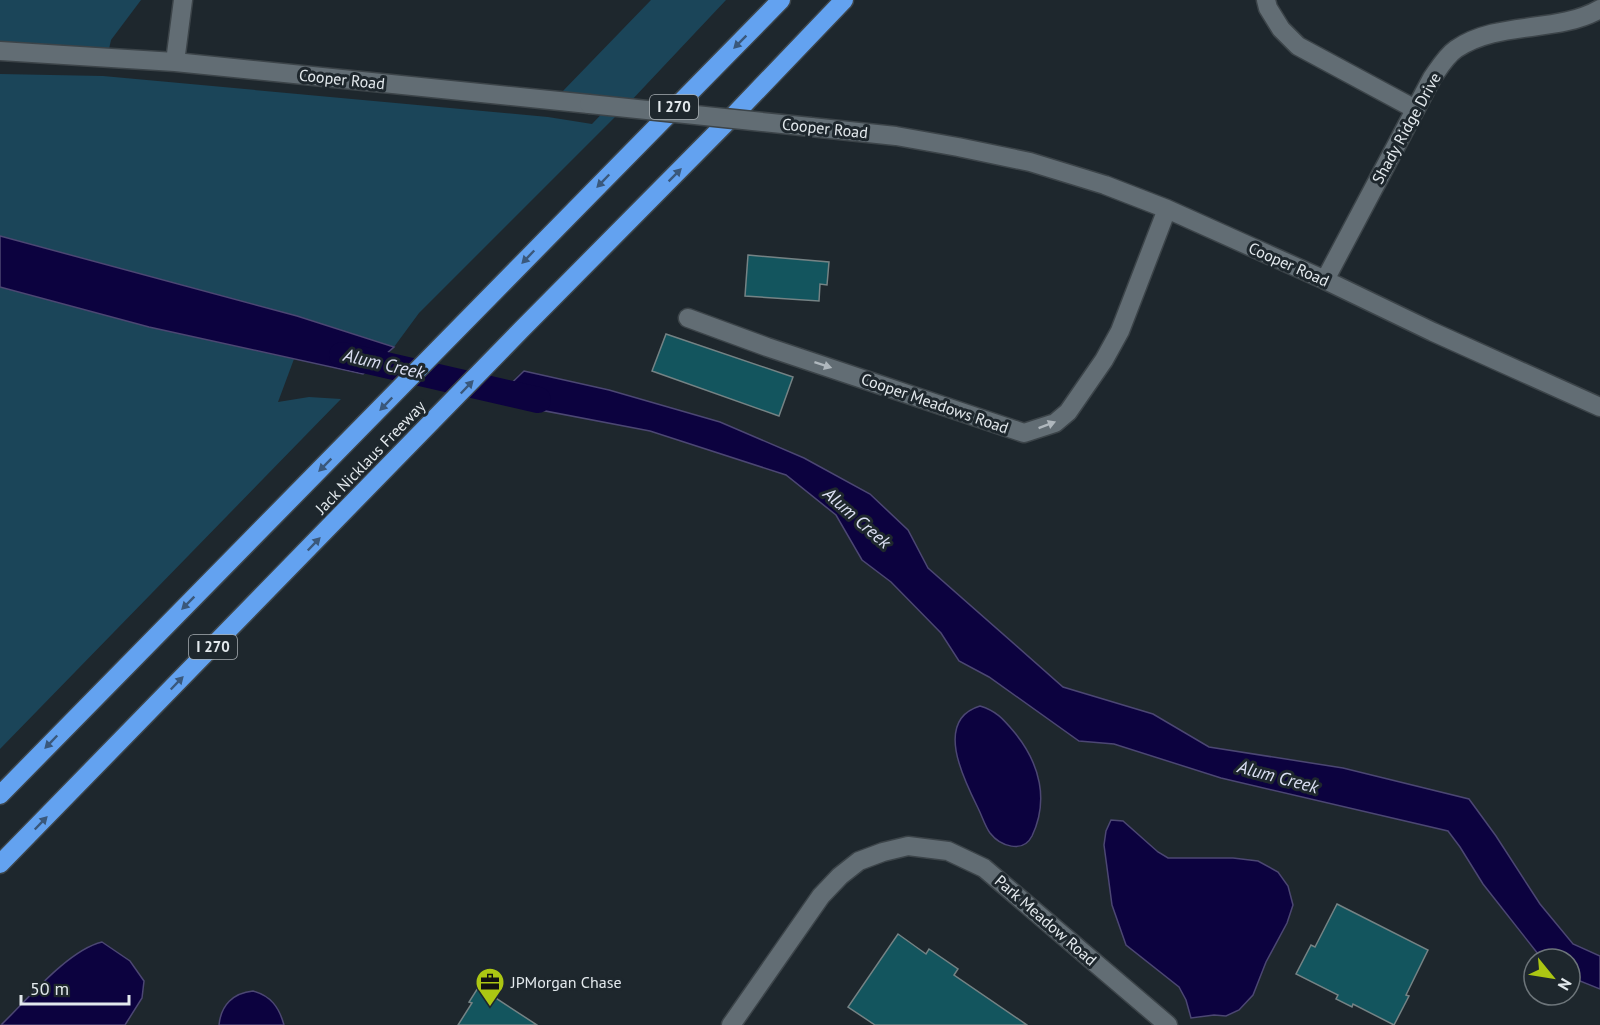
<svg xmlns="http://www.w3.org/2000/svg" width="1600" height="1025" font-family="'PT Sans',sans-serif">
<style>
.green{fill:#1b4559}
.water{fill:#0c023f;stroke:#4c4773;stroke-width:1.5}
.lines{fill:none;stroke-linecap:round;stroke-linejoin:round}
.river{stroke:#0c023f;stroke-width:26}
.building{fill:#13555e;stroke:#758385;stroke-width:1.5}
.minor-casing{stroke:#3c4449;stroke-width:21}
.highway-casing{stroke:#3c4449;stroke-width:21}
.minor{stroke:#626d74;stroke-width:18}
.highway{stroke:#63a2f0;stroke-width:18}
.minor-bridge-casing{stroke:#3c4449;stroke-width:21;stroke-linecap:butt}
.minor-bridge{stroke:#626d74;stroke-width:18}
.oneway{fill:#3a587b}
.oneway2{fill:#afb7bd}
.labels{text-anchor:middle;stroke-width:6;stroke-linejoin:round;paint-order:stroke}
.shield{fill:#1e272d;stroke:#a8afb3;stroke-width:1.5}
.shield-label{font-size:15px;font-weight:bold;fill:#e3e9ed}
.street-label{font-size:16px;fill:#e3e9ed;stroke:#1e272d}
.poi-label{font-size:16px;fill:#e3e9ed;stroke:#1e272d;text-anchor:start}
.water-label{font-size:18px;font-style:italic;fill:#dce0f4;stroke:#1e272d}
</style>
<rect width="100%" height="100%" fill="#1e272d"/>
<path class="green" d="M0,0h141l-30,40 -2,9 -109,-6z
M651,0h75l-97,103 -210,210 -25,34 -97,-31 -297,-80v-162l103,2 445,41 44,7 22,-23 -53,-8z
M0,287l149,40 145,32 -16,43 31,-5 32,2 -341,350z"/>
<path class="water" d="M0,236l297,80 97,31 -31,27 -214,-47 -149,-40z
M524,371l85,19 111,32 84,36 66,36 38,36 20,38 135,119 90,27 56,33 134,21 126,31 27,37 44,68 33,40 27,12v33l-30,-12v-18h-28l-59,-75 -23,-37 -12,-16 -227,-53 -107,-34 -35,-3 -90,-64 -30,-16 -18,-28 -50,-51 -29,-22 -26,-45 -50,-40 -136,-44 -157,-30z
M980,706c17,5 24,14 35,27 25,31 34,67 17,103 -9,18 -32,10 -42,-3 -5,-7 -8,-17 -12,-25 -15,-30 -44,-88 2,-102z
M1111,820l12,1 35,31 10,6h65l25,3 20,11 10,14 5,19 -6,18 -21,39 -13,33 -14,15 -13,6 -12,-1 -23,3 -5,-18 -7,-13 -53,-42 -14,-40 -8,-60 2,-14z
M102,942l28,19 14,20 -2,17 -17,27h-124c26,-25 67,-75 101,-83z
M253,991c18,5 26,16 31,34h-65c2,-20 14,-32 34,-34z"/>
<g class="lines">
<path class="river" d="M342,355l196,45"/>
</g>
<path class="building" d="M748,255l81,7 -2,23 -7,-1 -1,17 -74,-5z
M666,334l127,43 -14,39 -127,-45z
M1337,904l91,46 -22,45 3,1 -15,29 -41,-21 -1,3 -16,-8 2,-4 -42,-21 15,-29 4,2z
M898,934l28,20 3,-5 29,20 -4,6 73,50h-152l-27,-18z
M481,983l8,6 2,6 46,30h-79l14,-22 -3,-1z"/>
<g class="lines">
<g class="minor-casing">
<path id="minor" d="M1266,0l2,8 13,21 17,17 117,63
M0,51l175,11 414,42
M175,62l8,-62
M811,127l85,9 62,11 72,15 75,23 62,24 158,71 108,52 167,75
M1325,280l107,-202c7,-10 14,-22 24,-29 43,-29 100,-15 144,-40
M688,318l79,29 257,86 31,-10 13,-11 36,-52 16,-29 47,-122
M731,1025l90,-129 19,-20 19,-15 24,-9 25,-6 40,5 36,17 184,157"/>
</g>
<g class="highway-casing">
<path id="highway" d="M0,795l781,-795
M0,864l522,-535 210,-212 112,-117"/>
</g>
<use href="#minor" class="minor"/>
<use href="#highway" class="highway"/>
<g class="minor-bridge-casing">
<path id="minor-bridge" d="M589,104l222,23"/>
</g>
<use href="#minor-bridge" class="minor-bridge"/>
</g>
<defs><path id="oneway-solid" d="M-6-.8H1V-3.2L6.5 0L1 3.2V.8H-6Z" transform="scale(1.5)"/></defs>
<g class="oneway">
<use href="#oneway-solid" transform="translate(740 42) rotate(135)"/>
<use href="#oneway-solid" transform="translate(675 175) rotate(-45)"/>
<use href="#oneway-solid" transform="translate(603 181) rotate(134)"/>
<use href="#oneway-solid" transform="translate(528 257) rotate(134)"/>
<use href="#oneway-solid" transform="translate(467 387) rotate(-46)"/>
<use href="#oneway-solid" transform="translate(386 404) rotate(134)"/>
<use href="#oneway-solid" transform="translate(325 465) rotate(135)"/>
<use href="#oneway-solid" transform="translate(314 544) rotate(-46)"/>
<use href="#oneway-solid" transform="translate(188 603) rotate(135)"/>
<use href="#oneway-solid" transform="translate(177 683) rotate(-46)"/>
<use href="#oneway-solid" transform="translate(51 742) rotate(134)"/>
<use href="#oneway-solid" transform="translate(41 823) rotate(-46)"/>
</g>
<g class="oneway2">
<use href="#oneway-solid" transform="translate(823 365) rotate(18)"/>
<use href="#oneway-solid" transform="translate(1047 425) rotate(-21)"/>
</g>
<defs>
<g id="office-pin" transform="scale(1.5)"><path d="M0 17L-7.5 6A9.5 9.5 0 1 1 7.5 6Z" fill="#acc613" stroke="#1e272d"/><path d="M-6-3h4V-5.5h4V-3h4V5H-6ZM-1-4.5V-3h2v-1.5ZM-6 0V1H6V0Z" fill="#111"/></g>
</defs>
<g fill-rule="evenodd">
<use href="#office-pin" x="490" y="982"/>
</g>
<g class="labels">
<g class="shield">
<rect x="650" y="95" width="48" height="24" rx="4.5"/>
<rect x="189" y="635" width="48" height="24" rx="4.5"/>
</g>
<g class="shield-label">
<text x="674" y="112">I 270</text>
<text x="213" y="652">I 270</text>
</g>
<g class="street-label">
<text transform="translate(342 79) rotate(6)" y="6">Cooper Road</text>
<text transform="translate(825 128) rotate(6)" y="6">Cooper Road</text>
<text transform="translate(1406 128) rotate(-61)" y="6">Shady Ridge Drive</text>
<text transform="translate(1289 264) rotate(24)" y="6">Cooper Road</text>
<text transform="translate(935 403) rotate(19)" y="6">Cooper Meadows Road</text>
<text transform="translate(370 457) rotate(-46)" y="6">Jack Nicklaus Freeway</text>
<text transform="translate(1046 920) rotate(41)" y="6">Park Meadow Road</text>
</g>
<g class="poi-label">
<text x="511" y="988">JPMorgan Chase</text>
</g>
<g class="water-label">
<text transform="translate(384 364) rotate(13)" y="6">Alum Creek</text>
<text transform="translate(857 518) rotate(41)" y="6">Alum Creek</text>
<text transform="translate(1278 777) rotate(15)" y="6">Alum Creek</text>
</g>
</g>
<g transform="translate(1552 977) rotate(120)"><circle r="28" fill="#1e272d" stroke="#6d757a" stroke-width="1.5"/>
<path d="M0-4.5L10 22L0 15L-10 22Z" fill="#acc613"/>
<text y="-9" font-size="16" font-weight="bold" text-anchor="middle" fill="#e3e9ed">N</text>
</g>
<path d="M21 995v9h108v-9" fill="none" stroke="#e3e9ed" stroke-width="3"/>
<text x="30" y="995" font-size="18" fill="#e3e9ed" stroke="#1e272d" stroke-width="4.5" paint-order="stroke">50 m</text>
</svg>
